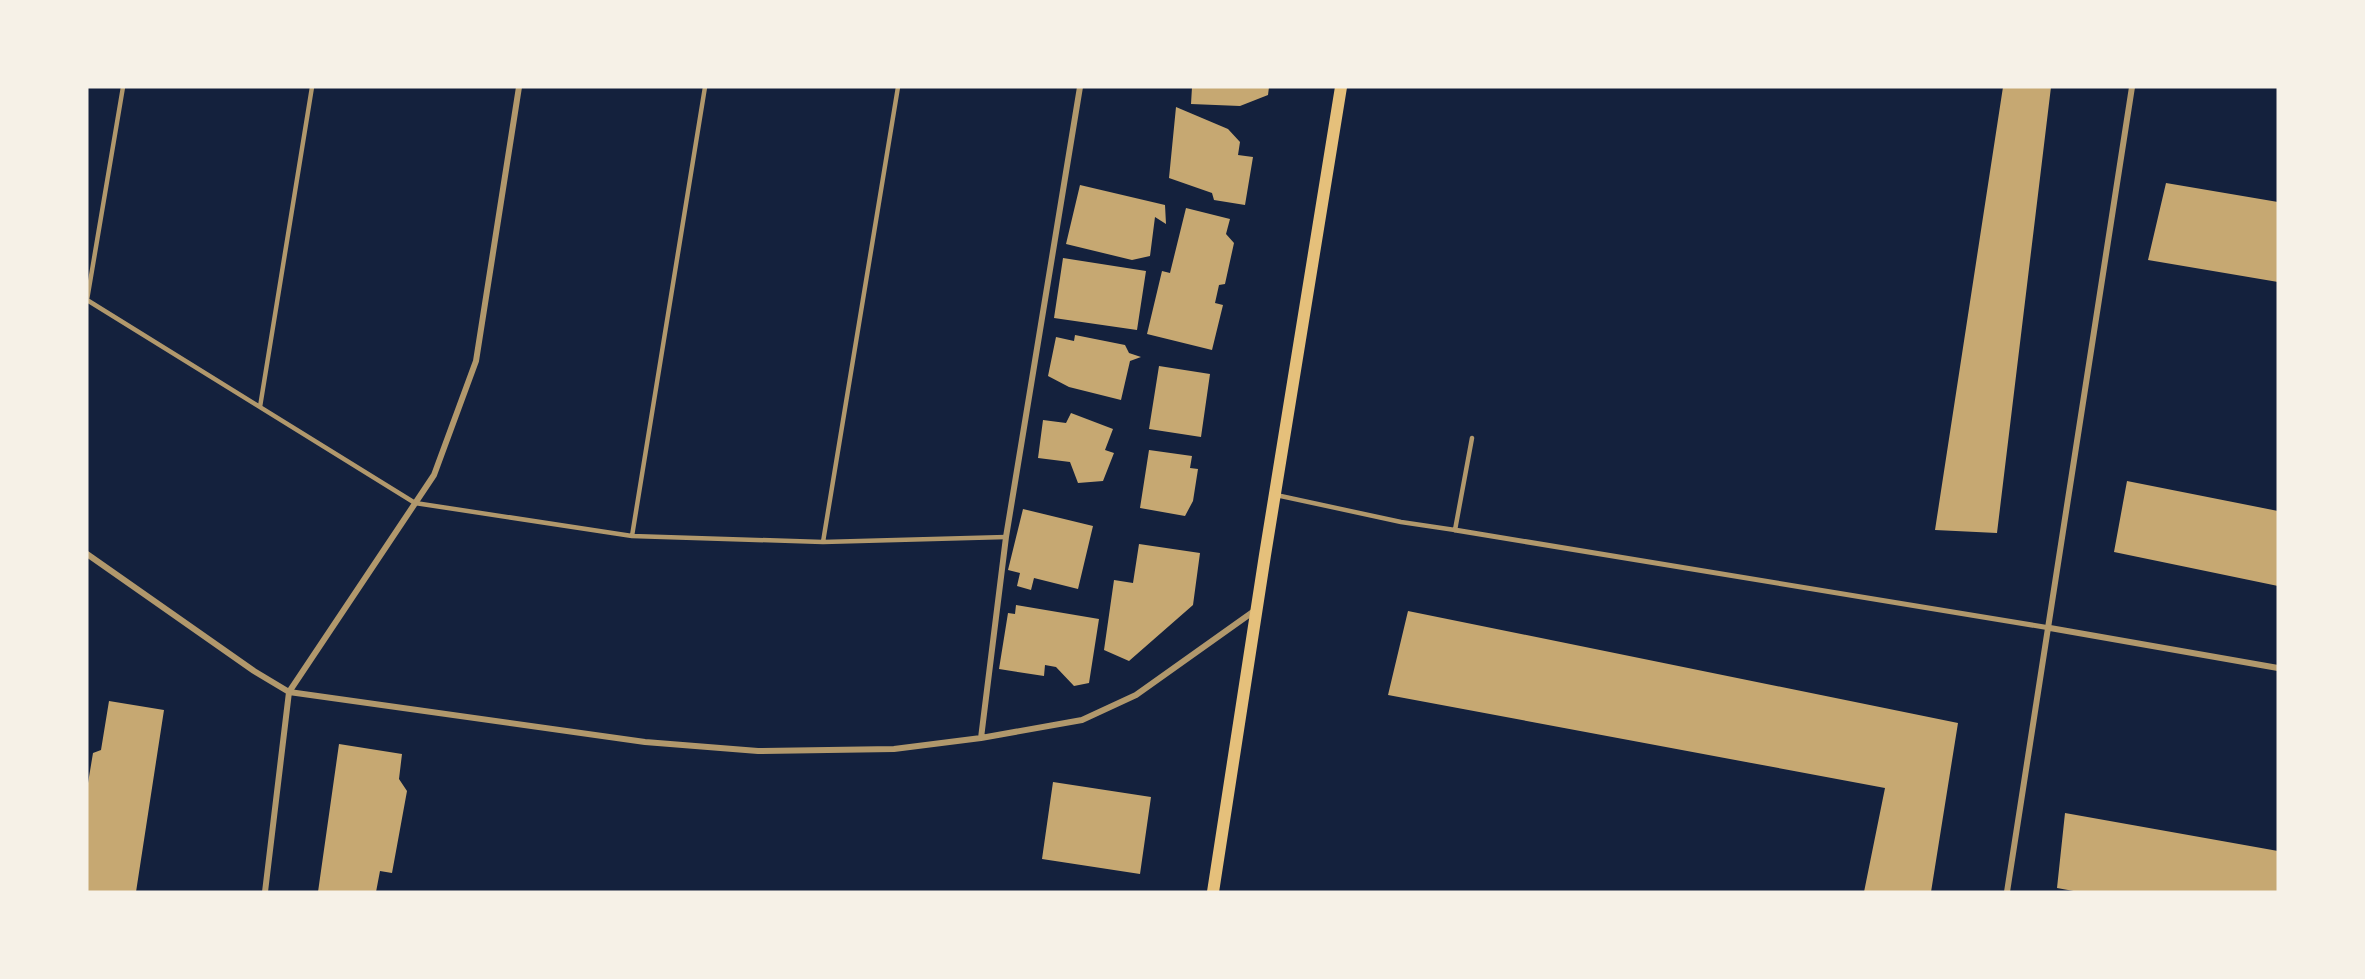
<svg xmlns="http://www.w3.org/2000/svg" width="2365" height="979" font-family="'IBM Plex Sans',sans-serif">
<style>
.building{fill:#c6a872}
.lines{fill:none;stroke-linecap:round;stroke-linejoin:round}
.service{stroke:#b1986c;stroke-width:4.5}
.pedestrian{stroke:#b1986c;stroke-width:5}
.minor{stroke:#b1986c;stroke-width:6}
.secondary{stroke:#e5c07b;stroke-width:12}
</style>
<rect width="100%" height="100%" fill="#14213d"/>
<path class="building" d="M1192,87h77l-1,8 -28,11 -49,-2z
M2003,87h48l-54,446 -62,-3z
M1176,107l52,22 12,13 -2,13 15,2 -8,48 -31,-5 -2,-7 -43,-15z
M2166,183l112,19v80l-130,-22z
M1080,185l85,20 1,19 -11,-7 -5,39 -18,4 -66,-16z
M1186,208l44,11 -4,15 8,9 -9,41 -6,1 -4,18 8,2 -11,45 -65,-16 15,-63 8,2z
M1063,258l83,13 -9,59 -83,-12z
M1075,335l50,10 4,8 12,4 -11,4 -9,39 -52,-13 -21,-11 8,-39 18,4z
M1159,366l51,8 -9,63 -52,-8z
M1071,413l42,16 -8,21 9,3 -11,28 -25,2 -8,-21 -32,-4 5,-38 23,3z
M1149,450l43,6 -2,12 8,1 -5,32 -8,15 -45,-8z
M2127,481l151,30v75l-164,-34z
M1023,509l70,17 -15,63 -44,-11 -3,12 -14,-4 3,-13 -12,-3z
M1139,544l61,9 -7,52 -64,56 -25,-11 10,-70 19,3z
M1016,605l83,14 -10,64 -15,3 -18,-19 -11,-2 -1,11 -45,-7 9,-56 7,1z
M1408,611l550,112 -27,169h-67l21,-104 -497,-93z
M109,701l55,9 -28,182h-49v-103l6,-36 8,-3z
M339,744l63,10 -3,25 8,12 -15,82 -12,-2 -4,21h-58z
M1053,782l98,15 -11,77 -98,-15z
M2065,813l213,38v41h-199l-22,-4z"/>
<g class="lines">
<path class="service" d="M87,300l328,203 217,33 191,6 183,-5
M87,300l36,-213
M260,407l52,-320
M1276,495l125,27 54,8 17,-92
M632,536l73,-449
M823,542l75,-455"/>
<path class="pedestrian" d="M1455,530l595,98"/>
<path class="minor" d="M87,554l167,117 35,21 356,50 113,9 136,-2 87,-11 101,-18 54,-25 121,-86
M2050,628l228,40
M981,738l25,-201 74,-450
M265,892l24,-200 145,-217 42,-114 43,-274
M2007,892l125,-805"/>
<path class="secondary" d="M1213,892l52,-337 76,-468"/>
</g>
<rect width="2365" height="979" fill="none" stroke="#f6f1e7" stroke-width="177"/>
</svg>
